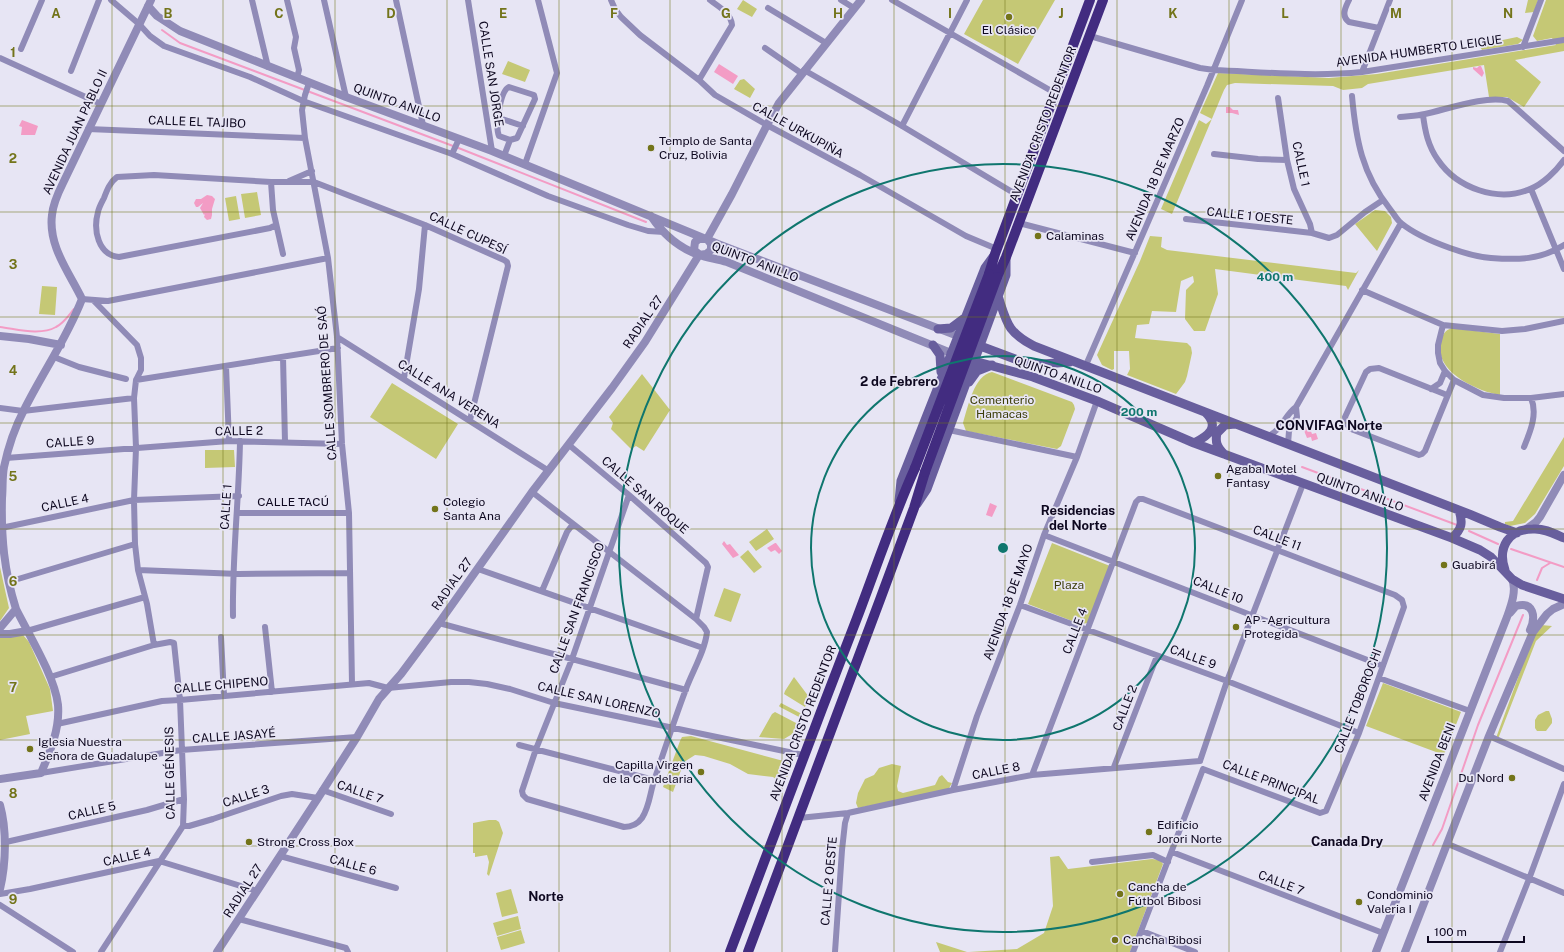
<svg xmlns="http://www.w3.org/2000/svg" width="1564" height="952" font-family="'Public Sans',sans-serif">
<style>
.green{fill:#c5c875}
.water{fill:#f39cc5}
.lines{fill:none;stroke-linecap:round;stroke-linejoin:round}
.stream{stroke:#f39cc5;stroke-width:2}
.minor{stroke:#908bb7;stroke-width:6}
.tertiary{stroke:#908bb7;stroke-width:8}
.secondary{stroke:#685e9d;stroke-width:9}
.trunk{stroke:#422c80;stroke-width:10}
.trunk-bridge{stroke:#422c80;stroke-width:10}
.grid{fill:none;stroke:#73741a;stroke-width:1;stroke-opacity:0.55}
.ring{fill:none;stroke:#0f766e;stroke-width:2}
.poi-dot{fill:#73741a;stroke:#e7e5f4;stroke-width:1.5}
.labels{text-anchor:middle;stroke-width:3.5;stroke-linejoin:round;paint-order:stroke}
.poi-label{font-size:12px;fill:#0d071f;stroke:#e7e5f4;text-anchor:start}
.street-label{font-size:12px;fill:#0d071f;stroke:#e7e5f4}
.park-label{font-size:12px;fill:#3d3e09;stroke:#e7e5f4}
.neighbourhood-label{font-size:13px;font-weight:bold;fill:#0d071f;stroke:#e7e5f4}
.grid-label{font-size:13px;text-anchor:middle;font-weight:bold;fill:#73741a;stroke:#e7e5f4;stroke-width:3.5;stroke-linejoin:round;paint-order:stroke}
.centre{fill:#0f766e;stroke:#e7e5f4;stroke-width:2}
.ring-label{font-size:12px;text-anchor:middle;font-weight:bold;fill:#0f766e;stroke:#e7e5f4;stroke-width:3.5;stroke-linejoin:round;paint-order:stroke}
</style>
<rect width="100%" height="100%" fill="#e7e5f4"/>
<path class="green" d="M743,0l14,9 -5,8 -15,-8z
M983,0h72l-37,64 -54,-30z
M1528,0h10l-4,12 -9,1z
M1546,0h18v51l-49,9 26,22 -17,25 -17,-10h-18l-5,-32 -116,19 -6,4 -19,2 -10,-4 -98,-3 -8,2 -3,5 -52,124 -11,-5 38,-89 7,4 6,-5 -12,-6 18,-40 111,5 48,-4 179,-29 -4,-7 -15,3 -4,-5z
M1517,37l6,3 -5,4 -36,6 -3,-5z
M508,61l22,9 -5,12 -23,-8z
M744,79l11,10 -5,9 -16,-9 6,-9z
M257,192l4,23 -16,3 -4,-24z
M236,196l4,23 -11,2 -4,-23z
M1375,210l10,1 6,6 1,6 -15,28 -22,-27z
M1150,236l12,1 -1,10 6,3 189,23 3,-3 -11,20 -2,-4 -131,-17 3,25 -13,37h-11l-9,-12 1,-29 8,-8 -1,-6 -12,5 -5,31 -24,-1 -3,13 -12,1 -2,13 52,5 4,4 1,6 -5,23 -2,6 -9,12 -49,-19 3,-6 -1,-18h-15v18l-2,1 -10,-5 -5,-10 43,-94z
M42,286l15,1 -2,28 -16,-1z
M1452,328l48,6v61c-23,-4 -67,-24 -59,-53 1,-7 4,-12 11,-14z
M992,372l80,30 2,3 1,4 -14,37 -4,3 -91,-18 -3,-8c5,-16 11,-48 29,-51z
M642,374l28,36 -26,41 -8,-5 -5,3 -20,-20 2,-6 -4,-6z
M392,383l66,41 -22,35 -66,-42z
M1564,437v29l-29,48 -10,9 -15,3 -5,-2v-2l8,-1z
M205,450h29l1,17 -30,1z
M767,529l7,10 -18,12 -7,-9z
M1052,543l58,23 -22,57 -8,1 -52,-20z
M748,550l14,17 -8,6 -14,-16z
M0,567l9,41 -9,13z
M724,588l17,6 -10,28 -17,-6z
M1541,625l11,1 -16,15 -38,98 -2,-1 35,-96z
M23,635l6,7 21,47 3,22 -27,5 4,18 -30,6v-102z
M794,677l15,20 -4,10 -21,-13 1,-3z
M1383,683l78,29 -17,43 -78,-29z
M781,703l21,11 -1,4 -21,-11 -1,-1z
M1546,711h3l3,8v4l-6,8h-9l-2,-3v-8l3,-5z
M775,712l23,12 -4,9 -10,6 -25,-2 13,-23z
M691,736l100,27 1,2 -8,20 -11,-8 -25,-3 -18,-10 -26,-8 -9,-1 -11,7 -11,30 -10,-5 17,-46 2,-4z
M892,764l9,2 -4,20 1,5 5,2 32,-8 4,-8 3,-2 6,7 4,1 -4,7 -90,18 -2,-5 2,-10 7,-14 9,-4 5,-7z
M489,820h7l3,2 4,11 -14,43 -2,-2 2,-12 -2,-7 -12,2v-4h-2v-30z
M1059,856l9,13 84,-10 8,1 3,4 -33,88h-161l48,-3 27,-16 9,-27 -3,-49z
M511,889l7,24 -16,4 -6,-24z
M518,916l3,13 -24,7 -4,-13z
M521,930l4,13 -24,7 -4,-13z
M936,942l31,10h-27z"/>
<path class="water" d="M719,64l19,12 -5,8 -19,-12z
M1479,66h2l3,7 -2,4 -9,-8v-2l4,1z
M1226,107h4l3,3h5l1,5 -7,-2h-6z
M22,120l16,6 -3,9h-14l1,-8 -3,-1z
M207,195l5,1 3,3 -3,10v6l-1,4 -4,1 -3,-3 1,-3 -1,1 -4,-7 3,-5 -5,4h-2l-2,-4 2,-4h5z
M1309,426l3,8 4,-1 2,6 -6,2 -1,-4 -4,1 -4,-10z
M990,503l7,3 -5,11 -6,-2z
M724,541l3,4 3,-1 9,11 -6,3 -11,-14z
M775,543h1l6,8 -3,3 -4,-4 -4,2 -4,-4z"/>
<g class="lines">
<path class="stream" d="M162,30l18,13 281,106 185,73
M0,327c17,2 40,9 56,0 8,-4 13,-12 18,-18
M1302,467l155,58
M1469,531l29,13
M1511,549l53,18
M1537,580l5,-12 8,-5
M1433,845l9,-16 36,-104 45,-110"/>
<path class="minor" d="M111,0l28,24 11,12 14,10 86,31 53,24 149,53 96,42 80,29 20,6 16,1
M252,0l16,67
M287,0l9,37 -2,11 5,22 -2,8
M324,0l22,97
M396,0l27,125
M468,0l24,151
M611,0l4,9 6,8 19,18 59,45 16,15 52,30 93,50 106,61 31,13
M841,0l13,8
M892,0l163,93
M1349,0c-4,8 -8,16 0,22l30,6
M768,8l58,35
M1090,36l110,32 14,2c49,2 99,7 148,2l202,-32
M1523,47l18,-47
M765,48l36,25
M21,49l21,-49
M0,58l101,46
M804,70l98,56 115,69
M71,71l28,-71
M1362,72l28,-72
M699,80l33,-55c-1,-12 -13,-18 -22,-25
M309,83l-4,12 -3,15 3,28 23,120 9,79 5,107 7,69 3,171
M509,87l25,8 1,4 -18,39 -7,2 -11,-4c-4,-9 1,-45 10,-49z
M1352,96c4,44 10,78 38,113 4,5 7,11 11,14 12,10 35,20 49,25 14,5 26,9 41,10 27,2 49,2 73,-13
M1278,98l9,62 7,29 16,35 2,9
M1423,115c2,16 5,31 15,45 19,28 60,43 92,29 13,-5 26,-18 34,-29
M1400,117c8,-1 17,-1 25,-3 23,-5 61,-19 83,-13l56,50
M499,118l24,8
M902,126l65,-126
M88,129l217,9
M452,154l7,-15
M1214,154l44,5 29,1
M504,156l6,-16
M525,164l32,-91 -19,-73
M289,181l23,-10
M271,182l2,28 10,44
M1531,189l33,80
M1186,219l126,14 17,5 8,-3 28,-23 18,-12
M1019,223l116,30
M276,225l-6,3 -151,29c-21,-2 -26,-27 -21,-45 1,-5 4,-10 6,-14 3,-8 6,-16 13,-21l37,-2 117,7h43l111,43 79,35 3,2 1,4 -38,154
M1362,290l81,35 59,6 23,-2 39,-8
M82,299l26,2 220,-43
M94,301l43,44 4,13v12l-5,10 -2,18 2,50 -2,52 1,44 3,26 9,34 7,41
M1443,325l-5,20v8l2,10 5,8 9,9 29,15 21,3h27l33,-4
M337,337l212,134
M54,357l25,10 47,12
M283,357l2,85
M1086,365l121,-279 35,-86
M226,366l3,75
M404,378l15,-89 6,-64
M136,380l202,-32
M1431,389l9,-6 5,-12
M1447,395l-68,-27 -9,1 -4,3 -21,45 1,6 5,6 68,26 3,-1 3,-3 29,-71
M0,408l23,3 111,-13
M949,430l128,27
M1268,436c14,-6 16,-20 28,-29l105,-184
M1288,444l1,-13 8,-14 -1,-10
M569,445l60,50 77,68 2,4 -12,52 8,8 3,5c-2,19 -14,38 -21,57 -11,29 -21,59 -31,89 -5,13 -5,28 -13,40 -5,7 -11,9 -18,9l-97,-28 -4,-4 -1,-4 14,-42 36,-90 57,-164
M1524,447c6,-15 14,-33 7,-49
M6,458l223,-17 113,3
M532,492l164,127
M237,513h112
M1,528l133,-28 105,-4
M1044,535l339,131
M478,569l225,79
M138,570l101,4 111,-1
M8,582l127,-38
M542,591l25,-59 6,-8
M1020,605l207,76 132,52
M233,616c-1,-59 6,-116 7,-175
M439,623l247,67
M265,627l7,65
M27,631l118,-34
M221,637l3,59
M50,677l104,-32 16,-3 4,1 6,57 4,99 -1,27 -82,126
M1379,678l91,33
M57,724l105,-23 18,-1 189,-17 19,5 63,-6h18l18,2 23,5 44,14 249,52
M1489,736l75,33
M519,745l135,35
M1200,761l27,-80 76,-197
M1114,767l43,-111
M41,773l140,-23 176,-13
M1032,775l104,-273 3,-3h4l252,96 7,5 2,7 -45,126 -33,78 -6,2 -117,-44
M322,790l69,24
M953,790l24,-74 43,-111 24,-70 33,-78 20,-56
M799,818l49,-5 105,-23 79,-15 168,-14
M183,826h6l24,-7 68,-23 11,-2 26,4
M6,842l141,-32 37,-11
M1448,844l116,49
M1172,852l211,81
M280,856l116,32
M1092,862l61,-7 15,7
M0,894l30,-5 129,-28 98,30
M0,905l73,47
M239,919l107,29 2,4
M1142,931l53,21
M835,952l7,-102 3,-27 3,-10
M1133,952l70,-183
M1500,952l29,-73 35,-95"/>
<path class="tertiary" d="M148,6l9,10 23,15 166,66 146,54 226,93 240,92
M651,216c12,18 28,32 48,39 9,3 19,4 28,7l224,91
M707,239l25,-45 35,-69 12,-22 82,-103
M699,254l-5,-4 1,-8 4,-3h7
M0,336l29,3 32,6
M1525,530l11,-8 4,-5 24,-42
M1510,613l6,-7c18,-5 20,11 14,24
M0,628l16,-19
M0,634h10l17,-3
M0,779l41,-6c9,-21 19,-44 17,-68 -3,-28 -29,-70 -42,-96 -12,-38 -15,-72 -14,-111 1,-10 0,-21 2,-31 4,-19 11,-40 20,-57 19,-38 43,-72 58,-111 -13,-27 -34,-53 -30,-84 1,-11 6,-22 11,-32l88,-183
M0,805c7,25 6,59 0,84
M217,952l101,-154 39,-61 22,-38 22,-25 38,-51 93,-131 80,-104 33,-46 54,-87 7,-1 5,-4v-6l-4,-5
M1376,952l131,-335c4,-11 10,-27 5,-38
M1405,952l84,-216 44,-104 14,-18 6,-5 11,-5"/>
<path class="secondary" d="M998,296c9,27 9,36 36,50l435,168 31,13 17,6
M938,329l13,-1 12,-9
M975,344l48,18 20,2 27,-2
M933,345l7,10 1,17
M951,353l23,8 59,16 64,24 97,42 258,95 28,12 11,7 21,22 10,6 42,14
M969,382l8,-11 15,-6
M1194,443c14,-7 27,-16 11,-31
M1224,454c-7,-7 -9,-12 -7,-21l8,-8 10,-1
M899,501l2,-20 84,-213 8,-11
M917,504l10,-15 79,-214v-18
M1452,538c10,-9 11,-15 7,-28
M1505,570c-8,-23 4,-41 28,-41 11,-1 22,5 31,9"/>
<path class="trunk" d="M989,274l6,-20 95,-254
M997,277l9,-20 97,-257
M730,952c42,-112 84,-223 127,-334 19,-50 36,-101 58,-150
M748,952l133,-355 33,-89 11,-36"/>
<path class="trunk-bridge" d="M915,468l74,-194
M925,472l72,-195"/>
</g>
<path class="grid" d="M112,0v952M223,0v952M335,0v952M447,0v952M559,0v952M670,0v952M782,0v952M894,0v952M1005,0v952M1117,0v952M1229,0v952M1341,0v952M1452,0v952M0,106h1564M0,212h1564M0,317h1564M0,423h1564M0,529h1564M0,635h1564M0,740h1564M0,846h1564"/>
<g class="ring">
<circle cx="1003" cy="548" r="192"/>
<circle cx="1003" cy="548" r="384"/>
</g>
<g class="poi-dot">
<circle cx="1009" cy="17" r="4"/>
<circle cx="651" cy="148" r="4"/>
<circle cx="1038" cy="236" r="4"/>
<circle cx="1218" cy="476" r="4"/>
<circle cx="435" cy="509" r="4"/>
<circle cx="1444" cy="565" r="4"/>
<circle cx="1236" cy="627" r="4"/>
<circle cx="30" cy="749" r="4"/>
<circle cx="701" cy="772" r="4"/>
<circle cx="1512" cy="778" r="4"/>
<circle cx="1149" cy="832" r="4"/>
<circle cx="249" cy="842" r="4"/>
<circle cx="1120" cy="894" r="4"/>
<circle cx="1359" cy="902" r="4"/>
<circle cx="1115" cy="940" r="4"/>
</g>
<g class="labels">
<g class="poi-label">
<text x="1009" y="34" text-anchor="middle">El Clásico</text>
<text x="659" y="145">Templo de Santa<tspan x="659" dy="14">Cruz, Bolivia</tspan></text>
<text x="1046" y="240">Calaminas</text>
<text x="1226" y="473">Agaba Motel<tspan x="1226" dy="14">Fantasy</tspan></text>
<text x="443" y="506">Colegio<tspan x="443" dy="14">Santa Ana</tspan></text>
<text x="1452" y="569">Guabirá</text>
<text x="1244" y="624">AP - Agricultura<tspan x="1244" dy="14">Protegida</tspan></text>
<text x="38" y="746">Iglesia Nuestra<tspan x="38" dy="14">Señora de Guadalupe</tspan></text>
<text x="693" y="769" text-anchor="end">Capilla Virgen<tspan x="693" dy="14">de la Candelaria</tspan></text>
<text x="1504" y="782" text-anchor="end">Du Nord</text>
<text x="1157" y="829">Edificio<tspan x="1157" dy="14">Jorori Norte</tspan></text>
<text x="257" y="846">Strong Cross Box</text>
<text x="1128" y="891">Cancha de<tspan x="1128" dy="14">Fútbol Bibosi</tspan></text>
<text x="1367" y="899">Condominio<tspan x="1367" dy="14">Valeria I</tspan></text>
<text x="1123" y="944">Cancha Bibosi</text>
</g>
<g class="street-label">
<text transform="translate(1419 51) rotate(-8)" y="4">AVENIDA HUMBERTO LEIGUE</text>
<text transform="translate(491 74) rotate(81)" y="4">CALLE SAN JORGE</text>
<text transform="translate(397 103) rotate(20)" y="4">QUINTO ANILLO</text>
<text transform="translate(197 122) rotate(2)" y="4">CALLE EL TAJIBO</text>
<text transform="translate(1043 124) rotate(-69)" y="4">AVENIDA CRISTO REDENTOR</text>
<text transform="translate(798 130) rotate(29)" y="4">CALLE URKUPIÑA</text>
<text transform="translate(75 132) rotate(-65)" y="4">AVENIDA JUAN PABLO II</text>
<text transform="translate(1301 164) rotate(78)" y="4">CALLE 1</text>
<text transform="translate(1155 179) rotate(-67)" y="4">AVENIDA 18 DE MARZO</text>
<text transform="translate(1250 216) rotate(6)" y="4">CALLE 1 OESTE</text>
<text transform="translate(468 233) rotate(25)" y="4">CALLE CUPESÍ</text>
<text transform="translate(755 262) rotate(21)" y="4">QUINTO ANILLO</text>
<text transform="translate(643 322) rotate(-56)" y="4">RADIAL 27</text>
<text transform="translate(1058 375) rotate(19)" y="4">QUINTO ANILLO</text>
<text transform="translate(327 383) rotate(-94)" y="4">CALLE SOMBRERO DE SAÓ</text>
<text transform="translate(449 394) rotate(32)" y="4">CALLE ANA VERENA</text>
<text transform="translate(239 431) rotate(-1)" y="4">CALLE 2</text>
<text transform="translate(70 442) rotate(-4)" y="4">CALLE 9</text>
<text transform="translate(1360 492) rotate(20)" y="4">QUINTO ANILLO</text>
<text transform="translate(645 495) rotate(41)" y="4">CALLE SAN ROQUE</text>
<text x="293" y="506">CALLE TACÚ</text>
<text transform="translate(65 503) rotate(-12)" y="4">CALLE 4</text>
<text transform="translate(226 507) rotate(-86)" y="4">CALLE 1</text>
<text transform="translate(1277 538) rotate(21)" y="4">CALLE 11</text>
<text transform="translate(452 584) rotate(-55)" y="4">RADIAL 27</text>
<text transform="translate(1218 590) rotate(22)" y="4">CALLE 10</text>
<text transform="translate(1008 602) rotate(-70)" y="4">AVENIDA 18 DE MAYO</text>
<text transform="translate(577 608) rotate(-70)" y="4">CALLE SAN FRANCISCO</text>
<text transform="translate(1075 631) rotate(-69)" y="4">CALLE 4</text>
<text transform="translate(1193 657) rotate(20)" y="4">CALLE 9</text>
<text transform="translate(221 685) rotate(-5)" y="4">CALLE CHIPENO</text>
<text transform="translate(599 700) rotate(13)" y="4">CALLE SAN LORENZO</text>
<text transform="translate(1358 701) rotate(-69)" y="4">CALLE TOBOROCHI</text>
<text transform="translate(1125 708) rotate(-69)" y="4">CALLE 2</text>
<text transform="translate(803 723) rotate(-69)" y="4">AVENIDA CRISTO REDENTOR</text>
<text transform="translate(234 736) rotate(-4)" y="4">CALLE JASAYÉ</text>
<text transform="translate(1437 762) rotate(-69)" y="4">AVENIDA BENI</text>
<text transform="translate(996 771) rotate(-11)" y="4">CALLE 8</text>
<text transform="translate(170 773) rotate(-91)" y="4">CALLE GÉNESIS</text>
<text transform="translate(1271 782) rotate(21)" y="4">CALLE PRINCIPAL</text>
<text transform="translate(360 792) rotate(19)" y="4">CALLE 7</text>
<text transform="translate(246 796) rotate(-18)" y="4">CALLE 3</text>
<text transform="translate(92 811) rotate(-13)" y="4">CALLE 5</text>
<text transform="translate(127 857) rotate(-13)" y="4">CALLE 4</text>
<text transform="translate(353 865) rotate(15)" y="4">CALLE 6</text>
<text transform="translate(829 881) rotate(-85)" y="4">CALLE 2 OESTE</text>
<text transform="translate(1281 883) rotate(21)" y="4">CALLE 7</text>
<text transform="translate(243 891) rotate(-57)" y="4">RADIAL 27</text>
</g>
<g class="park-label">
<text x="1002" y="404">Cementerio<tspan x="1002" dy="14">Hamacas</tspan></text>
<text x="1069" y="589">Plaza</text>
</g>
<g class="neighbourhood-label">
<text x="899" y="386">2 de Febrero</text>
<text x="1329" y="430">CONVIFAG Norte</text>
<text x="1078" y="515">Residencias<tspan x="1078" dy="15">del Norte</tspan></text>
<text x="1347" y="846">Canada Dry</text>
<text x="546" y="901">Norte</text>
</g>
</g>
<g class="grid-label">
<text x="56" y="18">A</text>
<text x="168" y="18">B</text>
<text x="279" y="18">C</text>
<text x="391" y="18">D</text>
<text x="503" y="18">E</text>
<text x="614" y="18">F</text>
<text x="726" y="18">G</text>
<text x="838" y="18">H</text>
<text x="950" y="18">I</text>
<text x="1061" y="18">J</text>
<text x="1173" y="18">K</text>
<text x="1285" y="18">L</text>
<text x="1396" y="18">M</text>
<text x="1508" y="18">N</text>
<text x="13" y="57">1</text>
<text x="13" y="163">2</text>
<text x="13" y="269">3</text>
<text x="13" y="375">4</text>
<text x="13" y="481">5</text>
<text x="13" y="586">6</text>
<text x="13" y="692">7</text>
<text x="13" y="798">8</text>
<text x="13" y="904">9</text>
</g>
<circle cx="1003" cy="548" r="6" class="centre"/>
<g class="ring-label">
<text x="1275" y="281">400 m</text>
<text x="1139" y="416">200 m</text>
</g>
<path d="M1428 936v6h96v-6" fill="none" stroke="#0d071f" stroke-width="2"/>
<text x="1434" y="936" font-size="12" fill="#0d071f" stroke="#e7e5f4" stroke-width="3" paint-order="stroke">100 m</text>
</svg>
